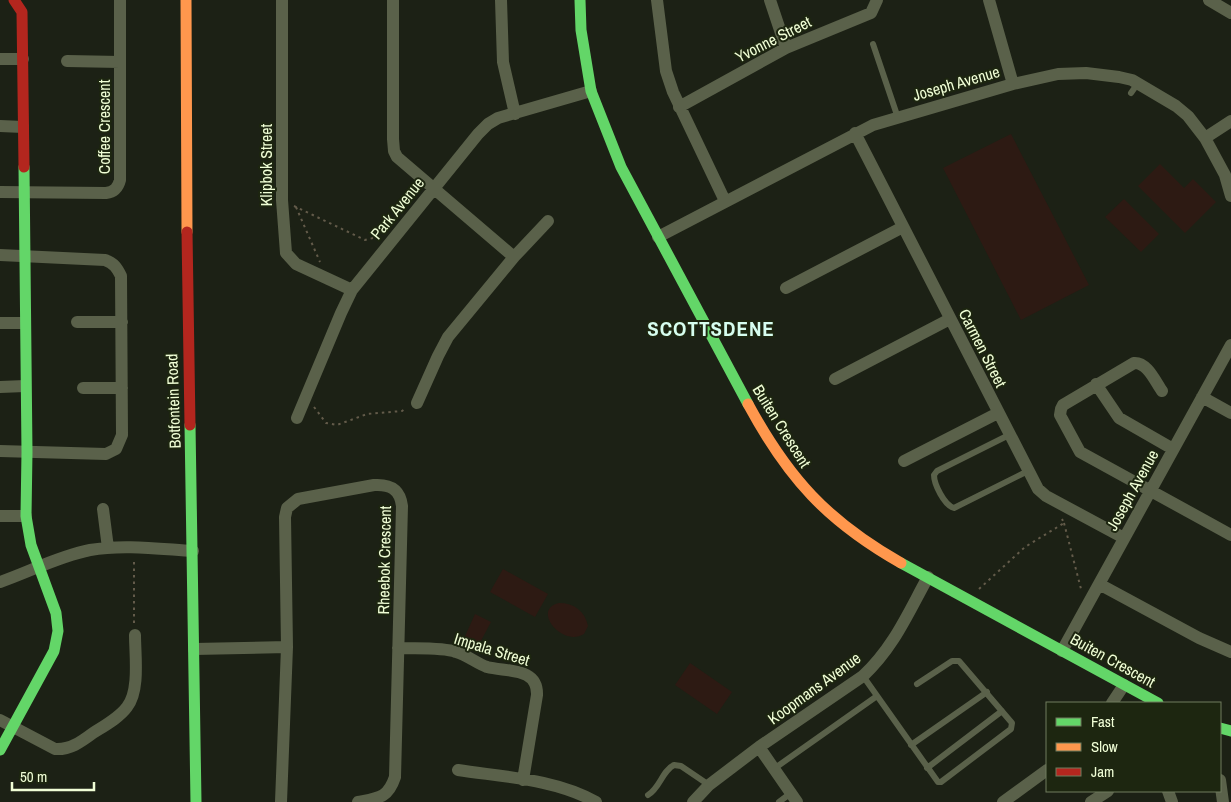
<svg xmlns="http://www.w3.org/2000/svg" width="1231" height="802" font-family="'Archivo Narrow',sans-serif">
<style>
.green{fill:#2d1a13}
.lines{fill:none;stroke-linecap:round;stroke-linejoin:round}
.path{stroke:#635b4a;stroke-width:2;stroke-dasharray:2.5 4;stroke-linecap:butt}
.lane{stroke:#5a614a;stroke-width:6}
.street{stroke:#5a614a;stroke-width:12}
.fast{stroke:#63d668;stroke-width:11}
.slow{stroke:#ff974d;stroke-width:11}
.jam{stroke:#b3261e;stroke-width:11}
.labels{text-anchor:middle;stroke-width:4;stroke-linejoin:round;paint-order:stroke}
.street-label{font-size:16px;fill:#f0fed6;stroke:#1d2610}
.district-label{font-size:21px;font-weight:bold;letter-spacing:1px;fill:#d7feef;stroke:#1d2610}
</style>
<rect width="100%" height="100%" fill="#1c2115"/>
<path class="green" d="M1011,134l78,151 -68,35 -78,-152z
M1160,164l24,24 9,-9 23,23 -31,31 -47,-47z
M1124,199l35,35 -18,18 -36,-35z
M503,569l45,25 -13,23 -45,-25z
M559,603c15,0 26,8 29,23l-4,8c-22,14 -53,-25 -25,-31z
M475,614l16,8 -15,28 -14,-7z
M690,663l42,29 -15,22 -42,-29z"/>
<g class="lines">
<path class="path" d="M294,206l71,34 8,-2 3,2
M296,207l24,55
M314,407l12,16 11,2 30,-11 35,-3 4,-3
M1064,523l17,66 2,1
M979,589l46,-42 39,-24 -2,-4
M134,623v-65"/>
<path class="lane" d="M873,44l25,74
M1131,93l7,-10
M1009,435l-72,36 -3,4c0,9 10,30 20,33l74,-37
M863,676l75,106h3l70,-53 1,-6 -53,-62h-7l-35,23
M911,745l76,-53
M775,768l102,-72
M927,768l75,-57
M648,795c12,-7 14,-24 26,-30l7,1 28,19
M779,802l12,-9"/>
<path class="street" d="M282,0v200l4,53 10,11 56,26
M393,0v139l1,12 3,6 117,100
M501,0l2,62 12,52
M657,0l9,71 7,21 52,109
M770,0l16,48
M989,0l24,84
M1209,0l22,13
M0,59h23
M67,61l53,1
M679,107l107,-59 85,-35 6,-13
M0,126l23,1
M855,133l183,356 8,7 78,42
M1205,138l26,-17
M0,192l106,1c8,-1 12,-5 14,-13v-180
M658,237l215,-112 140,-41 45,-10 28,-1 33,4 13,3 44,26 12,10 17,22 20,37 6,21
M0,255l105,5c9,3 12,8 16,16l1,159 -6,14 -10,5 -106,-3
M786,288l117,-61
M77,322h45
M0,323h25
M835,379l115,-60
M1096,384l23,34 54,31
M0,387l25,-1
M83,388h39
M1162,391c-7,-10 -15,-29 -28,-28l-71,42 -2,4 -1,6 20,37 151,83
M1202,397l29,16
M417,403l21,-47 10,-19 66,-80 34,-36
M297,418l44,-105 11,-23 126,-156 10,-10 10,-6 93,-27
M904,461l94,-48
M103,509l5,39
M0,516h26
M0,582c29,-10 59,-26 90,-32 33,-6 70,-1 103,1
M1099,584l100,54 32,14
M398,648c16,1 44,-1 58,4 11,3 20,11 31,15 20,5 51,0 50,28l-14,85
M194,649l93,-2
M1062,651l169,-306
M1112,703l12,-18
M0,720l55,29c15,1 26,-7 38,-16 11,-7 26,-15 34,-26 13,-16 8,-52 8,-72
M759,747l38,55
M458,770c46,7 97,9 138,32
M1220,780l3,22
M1168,791l4,11
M281,802l6,-155 -2,-130 2,-9 11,-9 76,-14c16,-1 26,4 28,21l-7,271c-7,21 -16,21 -37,25
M693,802l16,-17 50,-38 104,-71c31,-29 45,-63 65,-99
M1003,802l44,-32
M1091,802l17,-11"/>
<path class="fast" d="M580,0l1,30 10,61 30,76 127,237
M190,425l6,377
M901,563l257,140
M1220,728l11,3
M0,750l54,-99 4,-20 -2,-18 -25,-68 -5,-29 1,-64 -3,-285"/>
<path class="slow" d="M186,0l1,232
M748,404c40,74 79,117 153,159"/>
<path class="jam" d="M14,0l8,12 2,155
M187,232l3,193"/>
</g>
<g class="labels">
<g class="street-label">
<text transform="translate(773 39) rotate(-27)" y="6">Yvonne Street</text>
<text transform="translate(956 83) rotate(-16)" y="6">Joseph Avenue</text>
<text transform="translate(104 127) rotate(-90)" y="6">Coffee Crescent</text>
<text transform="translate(266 165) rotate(-90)" y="6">Klipbok Street</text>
<text transform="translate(397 208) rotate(-51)" y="6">Park Avenue</text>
<text transform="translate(983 348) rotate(63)" y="6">Carmen Street</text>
<text transform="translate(173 401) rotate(-92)" y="6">Botfontein Road</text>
<text transform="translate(782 426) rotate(58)" y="6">Buiten Crescent</text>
<text transform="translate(1132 490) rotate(-61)" y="6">Joseph Avenue</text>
<text transform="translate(384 560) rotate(-89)" y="6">Rheebok Crescent</text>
<text transform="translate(492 649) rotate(17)" y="6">Impala Street</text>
<text transform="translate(1113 660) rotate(29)" y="6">Buiten Crescent</text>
<text transform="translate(814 688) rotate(-36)" y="6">Koopmans Avenue</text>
</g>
<g class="district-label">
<text x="711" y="336">SCOTTSDENE</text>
</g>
</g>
<rect x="1046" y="702" width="175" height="90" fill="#1d2610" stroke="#717c5f"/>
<rect x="1056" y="718" width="25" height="8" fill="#63d668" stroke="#717c5f"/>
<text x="1091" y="727" font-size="15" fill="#f0fed6">Fast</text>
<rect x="1056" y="743" width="25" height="8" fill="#ff974d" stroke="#717c5f"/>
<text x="1091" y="752" font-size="15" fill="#f0fed6">Slow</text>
<rect x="1056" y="768" width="25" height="8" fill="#b3261e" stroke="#717c5f"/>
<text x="1091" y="777" font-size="15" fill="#f0fed6">Jam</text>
<path d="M12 782v8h82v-8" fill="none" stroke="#f0fed6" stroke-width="2.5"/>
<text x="20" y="782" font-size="15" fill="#f0fed6" stroke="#1d2610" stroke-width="4" paint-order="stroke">50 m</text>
</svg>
